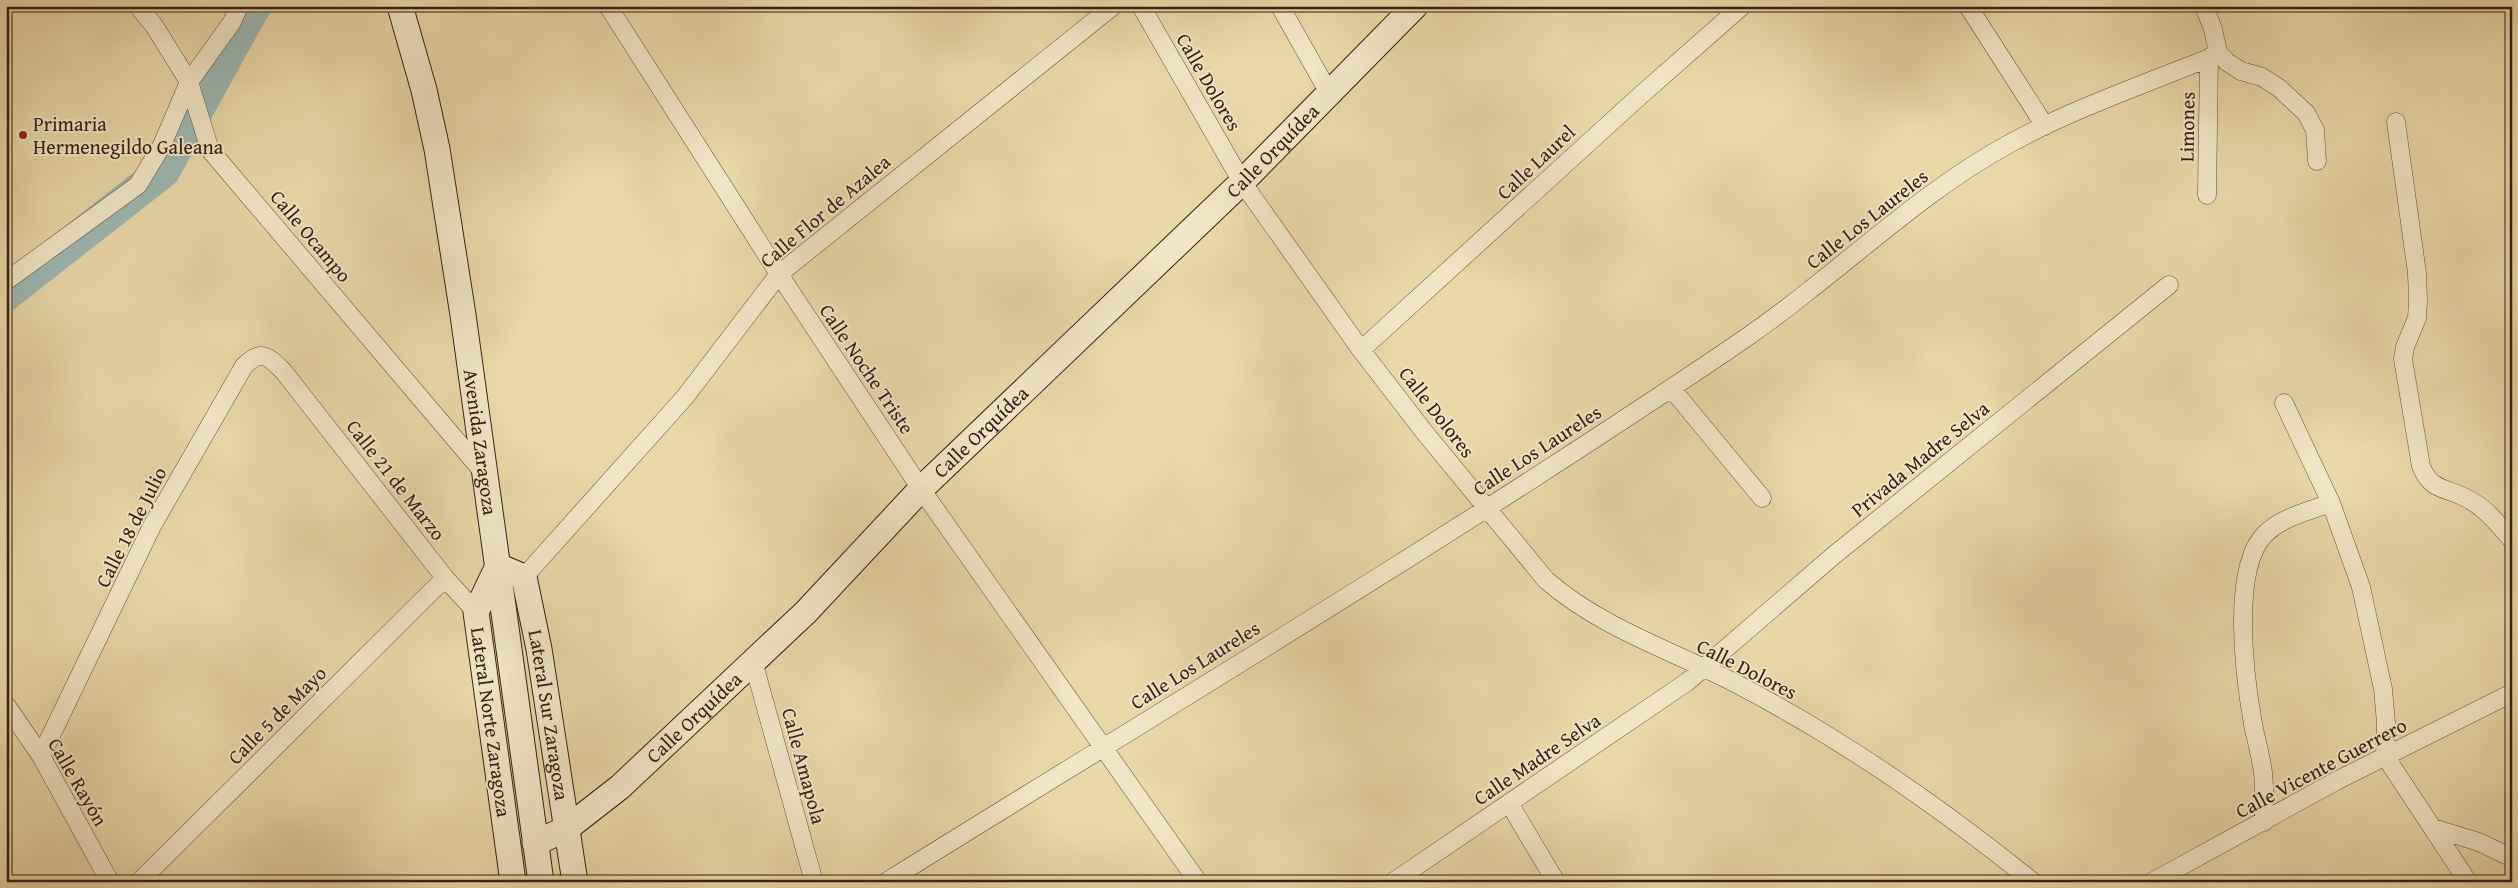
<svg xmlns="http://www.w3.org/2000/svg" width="2518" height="888" font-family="'Gentium Book Plus',serif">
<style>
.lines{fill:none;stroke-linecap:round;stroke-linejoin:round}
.river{stroke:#9bb7b2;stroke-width:34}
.lane-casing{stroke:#604e3a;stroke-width:11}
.street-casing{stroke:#604e3a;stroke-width:19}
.secondary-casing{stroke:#332015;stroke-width:27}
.lane{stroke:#f0e5c6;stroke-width:9}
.street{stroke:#f0e5c6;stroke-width:18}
.secondary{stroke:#f0e5c6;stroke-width:25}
.poi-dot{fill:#8f2418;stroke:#f0e5c6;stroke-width:2}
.labels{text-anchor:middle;stroke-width:4;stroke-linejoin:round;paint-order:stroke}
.street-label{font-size:20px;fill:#332015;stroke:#f0e5c6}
.poi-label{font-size:20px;fill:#332015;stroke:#f0e5c6;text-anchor:start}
</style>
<rect width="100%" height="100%" fill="#e8d7a7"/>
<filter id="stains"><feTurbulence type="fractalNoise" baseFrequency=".004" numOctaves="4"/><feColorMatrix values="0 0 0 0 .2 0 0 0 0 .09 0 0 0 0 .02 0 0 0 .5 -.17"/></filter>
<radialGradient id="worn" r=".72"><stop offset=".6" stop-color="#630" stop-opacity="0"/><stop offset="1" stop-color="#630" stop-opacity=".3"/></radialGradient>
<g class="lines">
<path class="river" d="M6,294l157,-123 91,-165"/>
<g class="lane-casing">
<path id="lane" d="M451,882h18"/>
</g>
<g class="street-casing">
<path id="street" d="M138,6l17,21 34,55 21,68 274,323
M608,6l171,268 142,215 277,393
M1141,6l101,176 119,168 64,83 121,147c54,47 122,69 185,101 107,55 208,125 302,201
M1280,6l49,87
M1968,6l77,120
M2218,52l9,10 14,9 21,6 17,11 27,25 9,17 2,31
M2396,122l21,151 1,28 -1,17 -12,29 -2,12 18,107c10,25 24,21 45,32 19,9 32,26 46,42
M2207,195l2,-137
M6,281l132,-96 24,-40 27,-63 43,-60 7,-16
M1361,350l281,-256 100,-88
M1671,388l91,110
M2284,403l47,100 30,84 22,102 3,34 -1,33 83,126
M524,577l161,-180 94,-123 334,-268
M753,661l61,221
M6,705l35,51 69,126
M41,756l111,-230 92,-160c18,-18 25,-9 40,6l161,206 31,34
M1509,803l47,79
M2264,822c0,-16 1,-33 -1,-49 -2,-17 -7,-33 -10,-49 -8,-45 -23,-157 13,-191 17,-16 43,-22 65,-30
M2433,828l46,14 33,16
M139,882l306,-304
M886,882c262,-163 527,-322 784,-493 48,-32 97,-64 141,-100 64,-50 125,-105 196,-144 61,-34 137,-61 202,-87l9,-6 -5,-23 -9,-23
M1393,882l294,-200 146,-126 336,-271
M2152,882l186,-102 174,-87"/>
</g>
<g class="secondary-casing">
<g id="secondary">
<path id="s1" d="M400,6l24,84 13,59 26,166 78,567"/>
<path id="s2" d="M535,843l31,-14 54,-42 186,-175 115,-123 321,-307 173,-176"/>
<path id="s3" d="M513,882l-37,-270 22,-46 26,11 15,72 36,233"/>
</g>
</g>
<use href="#lane" class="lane"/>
<use href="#street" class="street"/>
<use href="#secondary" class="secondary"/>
</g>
<circle class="poi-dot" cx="23" cy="135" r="5"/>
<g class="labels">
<g class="street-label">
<text transform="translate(1209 82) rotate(60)" y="7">Calle Dolores</text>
<text transform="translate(2187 127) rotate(-89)" y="7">Limones</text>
<text dy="7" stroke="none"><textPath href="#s2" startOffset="1014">Calle Orquídea</textPath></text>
<text transform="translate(1536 162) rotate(-43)" y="7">Calle Laurel</text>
<text transform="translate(825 211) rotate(-40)" y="7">Calle Flor de Azalea</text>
<text transform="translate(1867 219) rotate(-38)" y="7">Calle Los Laureles</text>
<text transform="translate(311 236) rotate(50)" y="7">Calle Ocampo</text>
<text transform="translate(867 369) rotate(56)" y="7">Calle Noche Triste</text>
<text transform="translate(1437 412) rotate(52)" y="7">Calle Dolores</text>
<text dy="7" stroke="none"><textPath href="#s2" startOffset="609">Calle Orquídea</textPath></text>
<text dy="7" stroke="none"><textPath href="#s1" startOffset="444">Avenida Zaragoza</textPath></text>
<text transform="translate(1537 450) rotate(-33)" y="7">Calle Los Laureles</text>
<text transform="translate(1920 459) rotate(-39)" y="7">Privada Madre Selva</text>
<text transform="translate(396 480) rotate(52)" y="7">Calle 21 de Marzo</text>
<text transform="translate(131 527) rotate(-63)" y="7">Calle 18 de Julio</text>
<text transform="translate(1195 665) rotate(-32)" y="7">Calle Los Laureles</text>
<text transform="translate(1747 669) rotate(27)" y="7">Calle Dolores</text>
<text transform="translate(277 715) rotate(-45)" y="7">Calle 5 de Mayo</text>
<text dy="7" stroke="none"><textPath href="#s3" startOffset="492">Lateral Sur Zaragoza</textPath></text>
<text dy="7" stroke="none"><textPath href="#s2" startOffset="204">Calle Orquídea</textPath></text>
<text transform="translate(491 722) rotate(82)" y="7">Lateral Norte Zaragoza</text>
<text transform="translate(1537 759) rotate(-34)" y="7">Calle Madre Selva</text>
<text transform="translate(804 766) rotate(75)" y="7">Calle Amapola</text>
<text transform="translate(2321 768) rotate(-28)" y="7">Calle Vicente Guerrero</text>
<text transform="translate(78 782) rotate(60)" y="7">Calle Rayón</text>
</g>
<g class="poi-label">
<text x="33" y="131">Primaria<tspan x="33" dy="23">Hermenegildo Galeana</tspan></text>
</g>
</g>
<rect width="2518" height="888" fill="none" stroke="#e8d7a7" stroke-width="25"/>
<rect x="8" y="8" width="2503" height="873" fill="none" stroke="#332015" stroke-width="2.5"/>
<rect x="12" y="12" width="2493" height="863" fill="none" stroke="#332015"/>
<rect width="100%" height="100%" filter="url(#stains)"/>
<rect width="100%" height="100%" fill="url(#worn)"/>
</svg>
